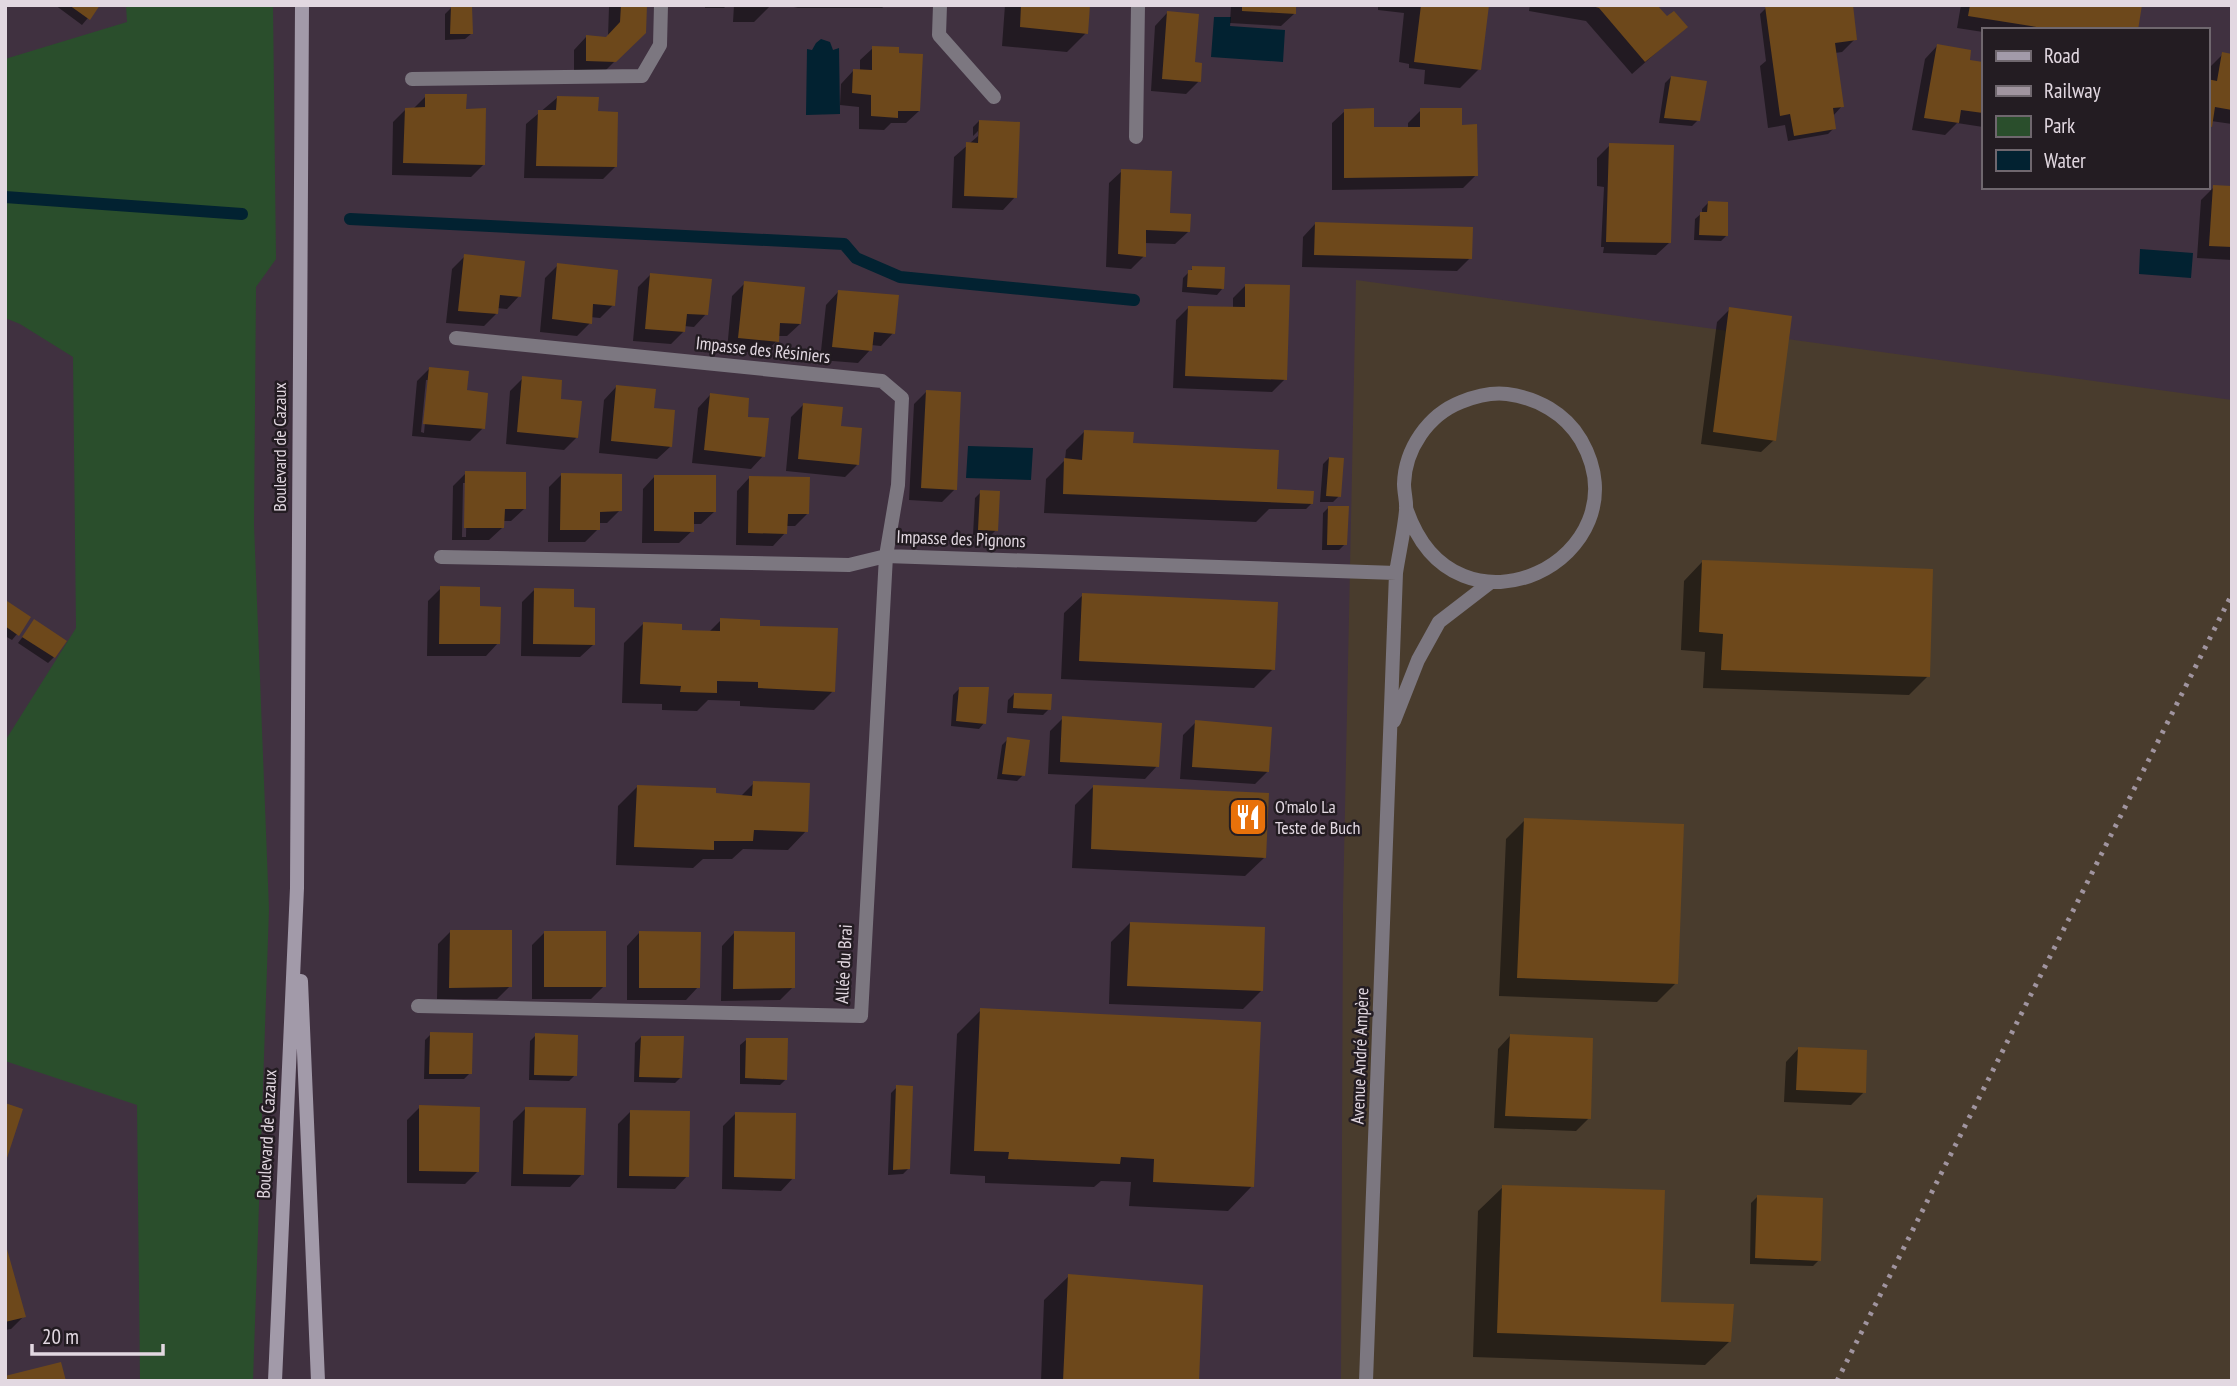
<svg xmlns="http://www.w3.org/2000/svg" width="2237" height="1386" font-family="'PT Sans Narrow',sans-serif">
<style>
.industrial{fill:#493c2d}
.green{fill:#2a4e2c}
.water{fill:#022231}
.shadow{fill:#0007;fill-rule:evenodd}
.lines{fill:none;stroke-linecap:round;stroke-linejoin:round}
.stream{stroke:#022231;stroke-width:12}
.building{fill:#6d481b}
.lane{stroke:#7c7780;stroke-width:14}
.street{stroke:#7c7780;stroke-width:14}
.secondary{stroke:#a29aa9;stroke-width:14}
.rail{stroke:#a0949f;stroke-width:5;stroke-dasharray:3.5 7;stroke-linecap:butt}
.labels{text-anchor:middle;stroke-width:5;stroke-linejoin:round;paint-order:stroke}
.street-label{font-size:18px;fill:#e2d8e1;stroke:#231c22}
.poi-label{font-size:18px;fill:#e2d8e1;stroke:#231c22;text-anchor:start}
</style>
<rect width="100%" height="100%" fill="#403140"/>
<path class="industrial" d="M1356,280l876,120v981h-891l2,-476z"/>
<path class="green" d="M126,5h147l3,254 -20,28 -2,238 15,384 -16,472h-113l-3,-276 -132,-44v-320l71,-113 -3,-271 -53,-33 -15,-6v-259l122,-37z"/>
<path class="water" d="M1214,17h17l-1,9 55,4 -2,32 -72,-5z
M821,39l9,3 3,8 6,-2 1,66 -34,1 1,-66 5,1 4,-7z
M2140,249l53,4 -2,25 -52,-4z
M968,446l65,2 -2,32 -65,-2z"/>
<path class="shadow" d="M55,5h41l2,1 -16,19z
M611,5h34l-1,27 -42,42 -28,-1v-23l12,-13 20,2 2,-2 1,-30z
M705,5h22l-3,3h-19z
M734,5h37l-17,17h-21z
M785,5h101l-4,3h-84z
M1003,5h86l-3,28 -19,19 -65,-6 3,-41z
M1231,5h63v9l-13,12 -51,-3z
M1378,5h109l-8,64 -19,19 -36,-4 1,-14 -16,-2v-4l-10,-2 5,-49 -26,-3z
M1530,5h125l11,39 -34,30 -46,-53 -57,-10z
M1961,5h179l-4,25h-153v2l-26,-4z
M451,8l20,26 -6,5 -20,1v-26z
M1766,8l89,31 -13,13 -7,1 7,53 -9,10 1,12 -6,6 -40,7 -3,-16 -17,3 -8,-62 6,-5 -6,-47z
M1167,13l27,51 5,17 -13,13 -35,-3 4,-65z
M1937,46l31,15 15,3v63l-26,-4 -12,12 -33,-5 13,-71z
M873,48l46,63 -13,12h-15l-7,7 -25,-1v-22l-19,-2 1,-21 12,-13h7v-11z
M2223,54l9,2v68l-21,-3 -4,8v-48l3,-14z
M1671,77l27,43 -6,6 -33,-3 6,-40z
M426,96l39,14 19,54 -13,13 -79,-2 1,-53 13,-13h7z
M558,97l38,15 20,54 -13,13 -79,-1 2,-54z
M1421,110l39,16 16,49 -13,13 -131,2v-67l13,-12 28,18h35v-6z
M979,121l36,76 -12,13 -51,-2 2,-51 24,-21v-5l-5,5v-9z
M1610,145l59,98 -13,12 -53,-2 1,-6h-3l3,-60 -7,-1v-28z
M1122,171l66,61 -13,12 -31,-1v13l-13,13 -25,-2 3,-84z
M2214,187l18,1v72l-35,-2 4,-58z
M1708,203l19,32 -6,6 -27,-1 1,-21 7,-6v-4z
M1315,224l155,34 -13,13 -155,-4 1,-30z
M465,256l54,40 -12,13 -10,-1 -1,6 -12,12 -38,-3 6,-54z
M558,265l55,40 -13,13 -10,-1v6l-13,13 -37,-4 5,-54z
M1193,268l29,21 -5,6 -35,-3 1,-14z
M651,274l55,40 -12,13 -10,-1v5l-13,13 -38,-3 5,-54z
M745,283l55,41 -13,12h-10v5l-13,12 -37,-3 5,-54z
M1246,285l39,94 -13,13 -99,-4 3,-68 13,-13 44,2v-11z
M838,292l55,41 -12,13 -10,-1 -1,5 -12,13 -38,-3 6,-55z
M1730,309l44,131 -13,12 -60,-8 16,-122z
M429,369l36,22 18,37 -13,13 -58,-5 5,-55zM426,380h3l-5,53 -3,-1z
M523,378l36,23 18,36 -13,13 -58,-6 4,-53z
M616,387l36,23 18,37 -13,12 -58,-6 5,-53z
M926,392l29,97 -13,13 -33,-2 5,-96z
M710,395l36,23 17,38 -12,13 -59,-6 6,-55z
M804,404l35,24 18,37 -12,12 -59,-6 5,-54z
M1084,432l191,61 37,10 -6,6h-37l-13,13 -212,-9 2,-34 19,-19 1,-10z
M1329,458l10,38 -6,6h-13l3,-38z
M466,473l58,36 -13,12h-9v7l-13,12h-37l1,-54zM463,483h4l-1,54h-4z
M562,474l58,36 -13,13h-9v6l-13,13h-37l1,-55z
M655,476l59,36 -13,12h-9v7l-13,12h-37l1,-54z
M749,478l58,36 -12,12h-9l-1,7 -12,13 -37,-1 1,-54z
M981,492l15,38 -6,6 -17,-1 2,-37z
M1329,507l16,37 -6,6h-17l1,-37z
M1702,562l226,114 -19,19 -206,-7 2,-36 -24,-2 3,-69z
M441,588l37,20 20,35 -12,13h-59l1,-55z
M535,589l37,20 21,36 -13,12 -59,-1 1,-54z
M1083,595l190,74 -19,19 -193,-9 3,-66z
M7,603l10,31 -5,6 -7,-4z
M721,620l38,8 74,63 -19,19 -74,-4v-5l-32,-1 -11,11 -35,-1v-6l-40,-1 2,-60 19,-19 38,8 27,1z
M34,622l20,35 -6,6 -30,-20z
M959,689l25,34 -5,6 -28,-3 2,-31z
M1014,694l35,15 -6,6 -36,-2 1,-13z
M1063,718l94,48 -12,13 -97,-5 2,-43z
M1196,722l72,49 -13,13 -75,-5 3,-44z
M1008,739l15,36 -6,6 -20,-2 5,-34z
M754,783l52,48 -18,19 -45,-1 -11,10h-29l-10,9 -77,-3 2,-59 19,-19 103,10z
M1094,786l170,72 -19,18 -173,-8 3,-63z
M1525,820l151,163 -19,19 -158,-6 7,-157z
M1130,923l132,67 -19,19 -134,-5 2,-62z
M451,931l59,55 -13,13h-60l1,-55z
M545,932l59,54 -13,13h-59v-54z
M639,933l59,54 -12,13h-59v-54z
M734,933l59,54 -13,13 -59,1 1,-55z
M981,1010l271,176 -24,25 -99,-5 2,-24 -30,-1 -7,6 -109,-4v-7l-35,-2 7,-140z
M431,1034l39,39 -6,6h-40l1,-39z
M536,1035l39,40 -6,6 -40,-1 1,-39z
M1510,1036l79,82 -13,13 -82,-3 4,-79z
M641,1037l40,40 -6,6 -41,-1 1,-39z
M746,1040l40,39 -6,6 -40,-1v-39z
M1798,1049l66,43 -13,13 -67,-3 2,-40z
M897,1087l12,81 -6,6 -15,1 3,-82z
M420,1107l57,65 -12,12 -58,-1v-63z
M526,1108l56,66 -12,13 -59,-1 2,-65z
M631,1111l56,65 -12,13 -58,-1 1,-64z
M736,1113l57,65 -12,13 -59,-2 1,-63z
M1503,1187l156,116 71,38 -25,24 -232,-8 5,-146z
M1757,1197l62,63 -6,6 -63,-2 1,-61z
M5,1246l19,70 -13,13 -6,1z
M1069,1276l128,105h-156l3,-81z"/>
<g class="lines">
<path class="stream" d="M5,197l237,17
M350,219l494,25 12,14 44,19 234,23"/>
</g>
<path class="building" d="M69,5h31l-10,15z
M621,5h26l-1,28 -30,29 -30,-1v-26l20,2 14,-15z
M1021,5h69l-2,29 -68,-7z
M1242,5h54v9l-54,-3z
M1421,5h68l-8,65 -67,-8z
M1589,5h68l10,11 7,-5 14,16 -43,35 -46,-54z
M1772,5h81l4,35 -22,3 9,64 -11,1 3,21 -42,7 -4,-22 -10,2 -15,-110z
M1970,5h172l-4,25h-83l-87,-14z
M451,6h21l1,28h-23z
M1167,11l32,3 -4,48 7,1 -1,19 -39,-3z
M1937,44l34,6 -1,10 13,2v51l-22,-3 -2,13 -35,-5z
M872,46l27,1v6l24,1 -3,57h-22v7l-27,-2v-21l-19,-2 1,-24 19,1z
M2222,52l10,2v56l-17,-3 -3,20 -5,-1v-47l10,2z
M1671,76l36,5 -7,40 -36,-3z
M425,94h42l-1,15 20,-1 -1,57 -82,-2 2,-55 20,-1z
M557,96l42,1 -1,14 20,1 -1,55 -81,-1 2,-56h18z
M1374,108v19h46v-19h42v17l15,-1 1,52 -134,2v-69z
M979,120l41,2 -3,76 -53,-2 2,-54 12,1z
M1609,143l65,2 -3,98 -65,-1z
M1121,169l51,2 -2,42 21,1 -1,18 -44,-2v27l-28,-3z
M2213,185l19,1v61l-23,-1z
M1708,201l20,1v34l-29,-1 1,-23h7z
M1315,222l158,5 -1,32 -158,-4z
M464,254l61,7 -4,36 -21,-2 -2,19 -40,-3z
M557,263l61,7 -3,36 -22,-2 -1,20 -40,-5z
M1192,266l33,1 -1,22 -37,-2 1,-17h4z
M650,273l62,6 -4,36 -21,-1 -2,18 -40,-3z
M744,281l61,6 -4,37 -21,-1 -1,19 -41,-4z
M1245,284l45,1 -3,95 -102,-4 3,-70 57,1z
M838,290l61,5 -4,39 -21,-2 -2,19 -40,-4z
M1729,307l63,9 -16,125 -63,-9z
M429,367l40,4 -2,19 21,3 -3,36 -62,-5z
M522,376l40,4 -1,19 21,2 -4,37 -61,-6z
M616,385l40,4 -2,19 21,2 -3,37 -61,-6z
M926,390l35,2 -4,98 -36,-2z
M710,393l39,5 -1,19 21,1 -4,39 -61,-7z
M803,403l40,4 -2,19 21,2 -3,37 -61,-6z
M1084,430l50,2 -1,11 146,7 -2,39 37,2 -1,13 -250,-10 1,-36 18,2z
M1329,457l15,1 -3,39 -15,-1z
M465,471l61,1v37h-21l-1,19h-40z
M561,473l61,1v37l-22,1v18h-40z
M654,475h62v37h-22v20l-40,-1z
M749,476l61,1 -1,37h-21l-1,20 -39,-1z
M980,490l20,1 -2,40 -20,-1z
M1328,506h21l-2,39h-20z
M1702,560l231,9 -3,108 -209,-7 2,-36 -24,-2z
M440,586l40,1v19l21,1 -1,37h-61z
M534,588l40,1v18l21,1v37l-62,-1z
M1082,593l196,9 -3,68 -196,-9z
M7,601l24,16 -12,19 -14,-10z
M720,618l40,2v6l78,2 -3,64 -77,-4v-6l-41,-1v12l-37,-1 1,-6 -41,-2 3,-62 39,2v6l38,1z
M34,619l33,22 -12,17 -33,-21z
M959,687h30l-3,37 -30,-3z
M1014,693l38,1 -1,16 -38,-2z
M1062,716l100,7 -3,44 -99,-5z
M1195,720l77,7 -3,45 -77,-5z
M1007,737l23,3 -5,36 -23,-2z
M753,781l57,2 -2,49 -54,-2 -1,11h-39v9l-80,-3 3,-62 79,3v5l36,3z
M1093,785l176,8 -3,65 -175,-9z
M1524,818l160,6 -6,160 -161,-6z
M1130,922l135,5 -2,64 -136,-5z
M450,930h62v57l-63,1z
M544,931h62v56h-62z
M639,931l62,1 -1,56h-61z
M734,931l61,1v56l-62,1z
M980,1008l281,14 -7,165 -101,-5 1,-23 -33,-2 -1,7 -112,-5 1,-7 -35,-1z
M430,1032l43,1 -1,41h-43z
M535,1033l43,2 -1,41 -43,-1z
M1510,1034l83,4 -2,81 -86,-3z
M641,1036h43l-2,42 -43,-1z
M746,1038h42l-1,42 -42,-2z
M1798,1047l69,3 -1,43 -70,-3z
M896,1085l17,1 -3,83 -17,1z
M5,1103l18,6 -17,52h-1z
M419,1105l61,2 -1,65 -60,-1z
M525,1107l61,1 -2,67 -61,-1z
M630,1110l60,1 -1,66 -60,-1z
M735,1112l61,1 -1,66 -61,-2z
M1502,1185l163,5 -4,112 73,2 -3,38 -234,-9z
M1757,1195l66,3 -2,63 -66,-3z
M5,1242l21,75 -21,5z
M1068,1274l135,11 -4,96h-136z
M61,1362l5,19h-61v-5z"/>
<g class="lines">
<path class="lane" d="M940,5l-1,30 55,62
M412,79l230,-3 18,-31 1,-40
M1136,137l2,-132"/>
<path class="street" d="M441,557l408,8 37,-9 510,17
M1394,721l24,-61 21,-38 52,-40
M418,1006l443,10 25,-460 12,-71 4,-87 -20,-17 -426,-43
M1366,1381l30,-808c3,-20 8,-41 10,-62 1,-9 -2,-18 -2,-27 1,-35 24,-69 57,-82 15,-6 30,-10 46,-8 30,4 58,19 74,46 67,117 -126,215 -175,68"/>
<path class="secondary" d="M301,981l17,400
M275,1381l22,-493 5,-883"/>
<path class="rail" d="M1837,1381l395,-787"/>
</g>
<defs>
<g id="restaurant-square" transform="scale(2.0125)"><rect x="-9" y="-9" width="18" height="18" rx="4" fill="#e8710a" stroke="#231c22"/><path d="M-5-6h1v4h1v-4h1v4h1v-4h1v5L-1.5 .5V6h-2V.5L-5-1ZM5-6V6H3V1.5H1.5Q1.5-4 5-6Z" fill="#fff"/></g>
</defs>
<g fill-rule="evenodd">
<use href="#restaurant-square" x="1248" y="817"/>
</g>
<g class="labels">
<g class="street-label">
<text transform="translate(763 350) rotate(6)" y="6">Impasse des Résiniers</text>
<text transform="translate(280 447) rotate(-90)" y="6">Boulevard de Cazaux</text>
<text transform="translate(961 539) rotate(2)" y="6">Impasse des Pignons</text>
<text transform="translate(844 964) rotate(-87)" y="6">Allée du Brai</text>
<text transform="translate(1360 1056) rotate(-88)" y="6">Avenue André Ampère</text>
<text transform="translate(267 1134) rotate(-87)" y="6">Boulevard de Cazaux</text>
</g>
<g class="poi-label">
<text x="1275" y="813">O'malo La<tspan x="1275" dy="21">Teste de Buch</tspan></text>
</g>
</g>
<rect width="2237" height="1386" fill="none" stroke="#e2d8e1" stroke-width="14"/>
<rect x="1982" y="28" width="228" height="161" fill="#231c22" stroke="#6f676e" stroke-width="2"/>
<rect x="1996" y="51" width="35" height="10" fill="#a29aa9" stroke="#6f676e" stroke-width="2"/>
<text x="2044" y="63" font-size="21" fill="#e2d8e1">Road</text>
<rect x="1996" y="86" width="35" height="10" fill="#a0949f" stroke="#6f676e" stroke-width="2"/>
<text x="2044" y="98" font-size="21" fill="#e2d8e1">Railway</text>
<rect x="1996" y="116" width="35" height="21" fill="#2a4e2c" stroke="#6f676e" stroke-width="2"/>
<text x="2044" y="133" font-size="21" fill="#e2d8e1">Park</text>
<rect x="1996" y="150" width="35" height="21" fill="#022231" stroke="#6f676e" stroke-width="2"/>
<text x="2044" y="168" font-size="21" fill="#e2d8e1">Water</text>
<path d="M32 1344v10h131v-10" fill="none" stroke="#e2d8e1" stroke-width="3.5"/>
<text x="42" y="1344" font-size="21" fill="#e2d8e1" stroke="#231c22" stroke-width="5" paint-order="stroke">20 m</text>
</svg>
